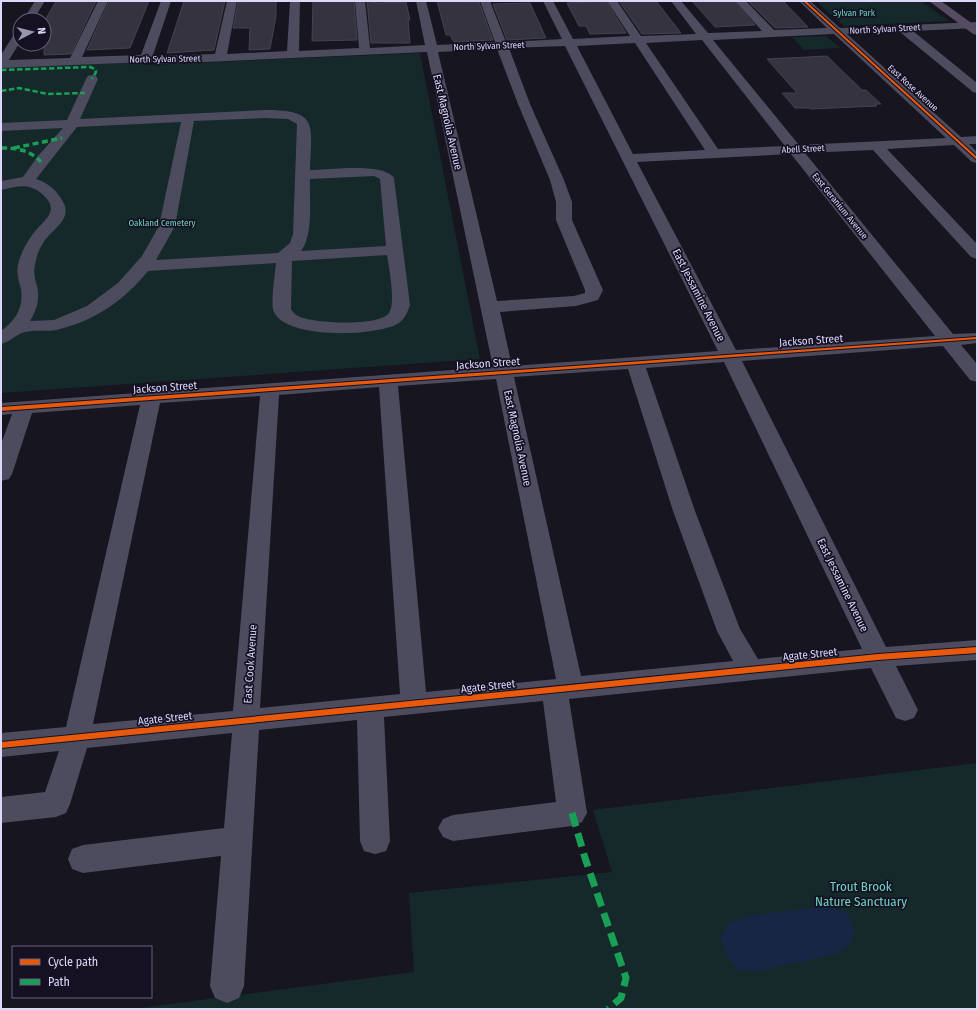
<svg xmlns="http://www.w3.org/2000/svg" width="978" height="1010" font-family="'Fira Sans Condensed',sans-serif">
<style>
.green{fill:#15292a}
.water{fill:#162644}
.building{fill:#363341;stroke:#444152}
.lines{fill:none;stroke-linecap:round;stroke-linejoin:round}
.minor{fill:#4d4b5e;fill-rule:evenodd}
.major{fill:#554c62;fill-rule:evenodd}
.quiet-far2{stroke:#1a9f57;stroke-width:2.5;stroke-dasharray:5.5 2.5;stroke-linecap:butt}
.quiet-far1{stroke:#1a9f57;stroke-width:3.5;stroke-dasharray:6 3.5;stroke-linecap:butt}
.quiet{stroke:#1a9f57;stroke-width:7;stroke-dasharray:14 7;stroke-linecap:butt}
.cycleway-casing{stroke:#151123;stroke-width:2}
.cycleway{fill:#e8590c;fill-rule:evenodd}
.labels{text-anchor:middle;stroke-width:3.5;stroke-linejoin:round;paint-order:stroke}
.far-park-label{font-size:9px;fill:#6cd2bd;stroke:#151123}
.far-street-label{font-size:9px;fill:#ddd8fa;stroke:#151123}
.street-label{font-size:11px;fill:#ddd8fa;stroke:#151123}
.near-park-label{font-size:13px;fill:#6cd2bd;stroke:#151123}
</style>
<rect width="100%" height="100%" fill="#17151f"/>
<path class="green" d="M816,1h105l28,20 -105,5z
M826,36l14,12 -36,2 -12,-13z
M420,53l60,306 -479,34v-326l131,-6 14,4z
M977,763v246h-845l282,-37 -5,-79 203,-21 -19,-62z"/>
<path class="water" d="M826,906l21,6 5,11 2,11 -5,11 -11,9 -63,13 -17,5 -20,-2 -11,-13 -7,-19 9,-15 17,-7z"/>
<path class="building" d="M56,1h40l-25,53 -27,1v-33z
M109,1h40l-19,47 -43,2z
M184,1h41l-11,49 -47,3z
M276,1v15l-6,33 -21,1 1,-22h-17l5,-26z
M313,1h41l3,39 -45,1z
M367,1l10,2 29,-1 4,18h-2l2,23h-39z
M437,1l42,1 14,38 -39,2 -4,-7h-4z
M606,1l20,32 -36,1 -4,-8h-7l-12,-23z
M619,1h37l25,32 -39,1z
M692,1h42l21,24 -40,2z
M748,1h35l25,26 -33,1z
M530,3l16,35 -39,2 -14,-36z
M827,56l35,34h4l15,14h-6l2,2 -66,3 -2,-1h-14l-13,-15h15l-30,-34z"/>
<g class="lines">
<path class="minor" d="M35,1h10l-12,19h-10z
M98,1h10l-26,56 59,-2 20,-54h10l-18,54 7,1 55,-2 12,-53h10l-10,53 60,-3 3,-50h10l-1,50 60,-3 -4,-47h10l5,47 55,-3 -9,-44h10l11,44 58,-3 -15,-41h10l16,41 56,-3 -19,-38h10l20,38 57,-3 -23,-35h10l24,35 55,-2 -25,-33h10l27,32 54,-2 -27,-30h11l28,29 53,-2 -28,-27h11l30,27 137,-6v6l-64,3 64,52v10l-4,-1 -73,-60 -53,2 114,103 16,-1v8h-8l8,8v11l-5,-1 -18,-17 -67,4 90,95v15l-6,-2 -98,-107 -68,3 148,181 24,-1v10l-16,2 16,19v18l-7,-2 -27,-34 -201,15 144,286 91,-7v20l-81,6 22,44 -4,8 -9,3 -9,-3 -25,-50 -302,31 18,114 -5,9 -10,4 -119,15 -10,-4 -5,-9 5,-9 10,-4 103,-13 -13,-101 -159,16 6,124 -4,10 -11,3 -11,-3 -4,-10 -3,-121 -98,10 -15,256 -5,12 -12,5 -12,-5 -5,-12 11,-130 -138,17 -11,-4 -4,-10 4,-10 11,-4 141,-17 8,-95 -145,15 -17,56 -4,9 -10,4 -55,6v-26l44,-5 14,-41 -58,6v-24l65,-6 74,-322 -108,8 -20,61 -3,5 -8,2v-37l11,-30 -11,1v-12l492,-36 -66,-315 -267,12 -14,-2 -145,6v-13l15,-24 4,-1v12l-11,18 61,-2zM834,34l112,104 -147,7 -86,-105zM702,40l83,106 -67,3 -72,-106zM635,43l70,107 -72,4 -56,-108zM565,46l153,305 -206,15 -12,-54 76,-6 22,-6 5,-10 -31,-70v-18l-8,-22 -34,-76 -21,-56zM497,49l21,55 32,76 6,22v18l29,70v3l-11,3 -77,5 -59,-249zM791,154l144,182 -199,14 -99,-188zM724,362l138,287 -104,10 -18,-30 -45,-118 -49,-143zM628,369l45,142 44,120 16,30 -152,15 -67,-299zM496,379l60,300 -130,13 -28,-306zM379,387l21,307 -140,14 19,-313zM260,396l-27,315 -140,13 67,-321z
M92,75l4,1 2,3 -18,40 185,-9c55,0 46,15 45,60 19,0 73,-8 84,8l16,127c-2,6 -5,14 -11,18 -22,14 -119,17 -126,-14 -2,-9 2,-36 3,-46l-128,8c-23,29 -55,51 -92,59 -11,2 -23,-1 -34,3 -8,3 -12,9 -21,11v-13c14,-10 23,-23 20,-42 -2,-8 -5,-15 -3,-24 2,-11 8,-21 14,-30 11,-15 31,-24 9,-42 -14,-11 -25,-6 -40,-3v-9l22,-4 15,-21 25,-28 -62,3v-8l66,-3 19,-41 2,-3zM265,118l23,1 9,5 -4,110 -3,9 -12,10 -122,7 19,-34 19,-105zM181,122l-22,104 -17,30 -24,27 -31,23 -33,14 -24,1c7,-12 10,-22 7,-35 -2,-7 -4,-14 -2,-21 1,-9 5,-18 10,-25 12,-15 30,-23 15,-43 -6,-9 -14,-15 -24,-18l41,-52zM374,176l6,3 6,67 -85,5c13,-17 8,-51 9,-72zM387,255c2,13 9,48 2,58 -10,14 -75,10 -89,4 -4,-2 -7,-4 -9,-8l1,-48z"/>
<path class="major" d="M929,1h12l36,26v8l-4,-1z"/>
<path class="quiet-far2" d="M1,70l89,-3 5,2 1,3 -4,7
M1,91l18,-3 29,6 37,-1"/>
<path class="quiet-far1" d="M1,148c16,0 29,2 40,14
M14,148l48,-10"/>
<path class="quiet" d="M572,813l13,45 41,120 -5,20 -13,11"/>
<g class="cycleway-casing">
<path id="cycleway" d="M803,1h3l171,156v3z
M977,337v2l-976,72v-4z
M977,647v6l-99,7 -877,88v-6l877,-88z"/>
</g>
<use href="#cycleway" class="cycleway"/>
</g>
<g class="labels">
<g class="far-park-label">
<text x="854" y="16">Sylvan Park</text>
<text x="162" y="226">Oakland Cemetery</text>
</g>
<g class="far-street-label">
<text transform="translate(885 29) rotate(-3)" y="3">North Sylvan Street</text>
<text transform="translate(489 46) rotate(-2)" y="3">North Sylvan Street</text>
<text transform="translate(165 59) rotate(-1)" y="3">North Sylvan Street</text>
<text transform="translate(913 88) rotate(42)" y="3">East Rose Avenue</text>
<text transform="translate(803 149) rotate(-3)" y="3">Abell Street</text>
<text transform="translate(840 206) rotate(51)" y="3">East Geranium Avenue</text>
</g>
<g class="street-label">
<text transform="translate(448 122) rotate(77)" y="4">East Magnolia Avenue</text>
<text transform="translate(699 295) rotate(63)" y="4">East Jessamine Avenue</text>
<text transform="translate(811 340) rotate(-4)" y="4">Jackson Street</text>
<text transform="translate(488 363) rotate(-4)" y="4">Jackson Street</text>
<text transform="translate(165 387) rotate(-4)" y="4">Jackson Street</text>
<text transform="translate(518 438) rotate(78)" y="4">East Magnolia Avenue</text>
<text transform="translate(843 585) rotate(64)" y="4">East Jessamine Avenue</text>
<text transform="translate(810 654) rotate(-6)" y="4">Agate Street</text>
<text transform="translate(250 664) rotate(-86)" y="4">East Cook Avenue</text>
<text transform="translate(488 686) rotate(-6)" y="4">Agate Street</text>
<text transform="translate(165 718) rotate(-6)" y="4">Agate Street</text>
</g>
<g class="near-park-label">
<text x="861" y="891">Trout Brook<tspan x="861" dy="15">Nature Sanctuary</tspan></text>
</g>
</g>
<rect width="978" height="1010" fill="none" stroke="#ddd8fa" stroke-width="4"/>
<rect x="12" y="946" width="140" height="52" fill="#151123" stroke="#656179"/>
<rect x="20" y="959" width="20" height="6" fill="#e8590c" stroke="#656179"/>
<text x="48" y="966" font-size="12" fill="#ddd8fa">Cycle path</text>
<rect x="20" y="979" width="20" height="6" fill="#1a9f57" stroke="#656179"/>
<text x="48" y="986" font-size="12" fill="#ddd8fa">Path</text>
<g transform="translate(32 32) rotate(83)"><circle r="19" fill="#151123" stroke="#656179"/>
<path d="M0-3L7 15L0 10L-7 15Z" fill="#9894ad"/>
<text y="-6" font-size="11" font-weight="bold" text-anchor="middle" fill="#ddd8fa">N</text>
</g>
</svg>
